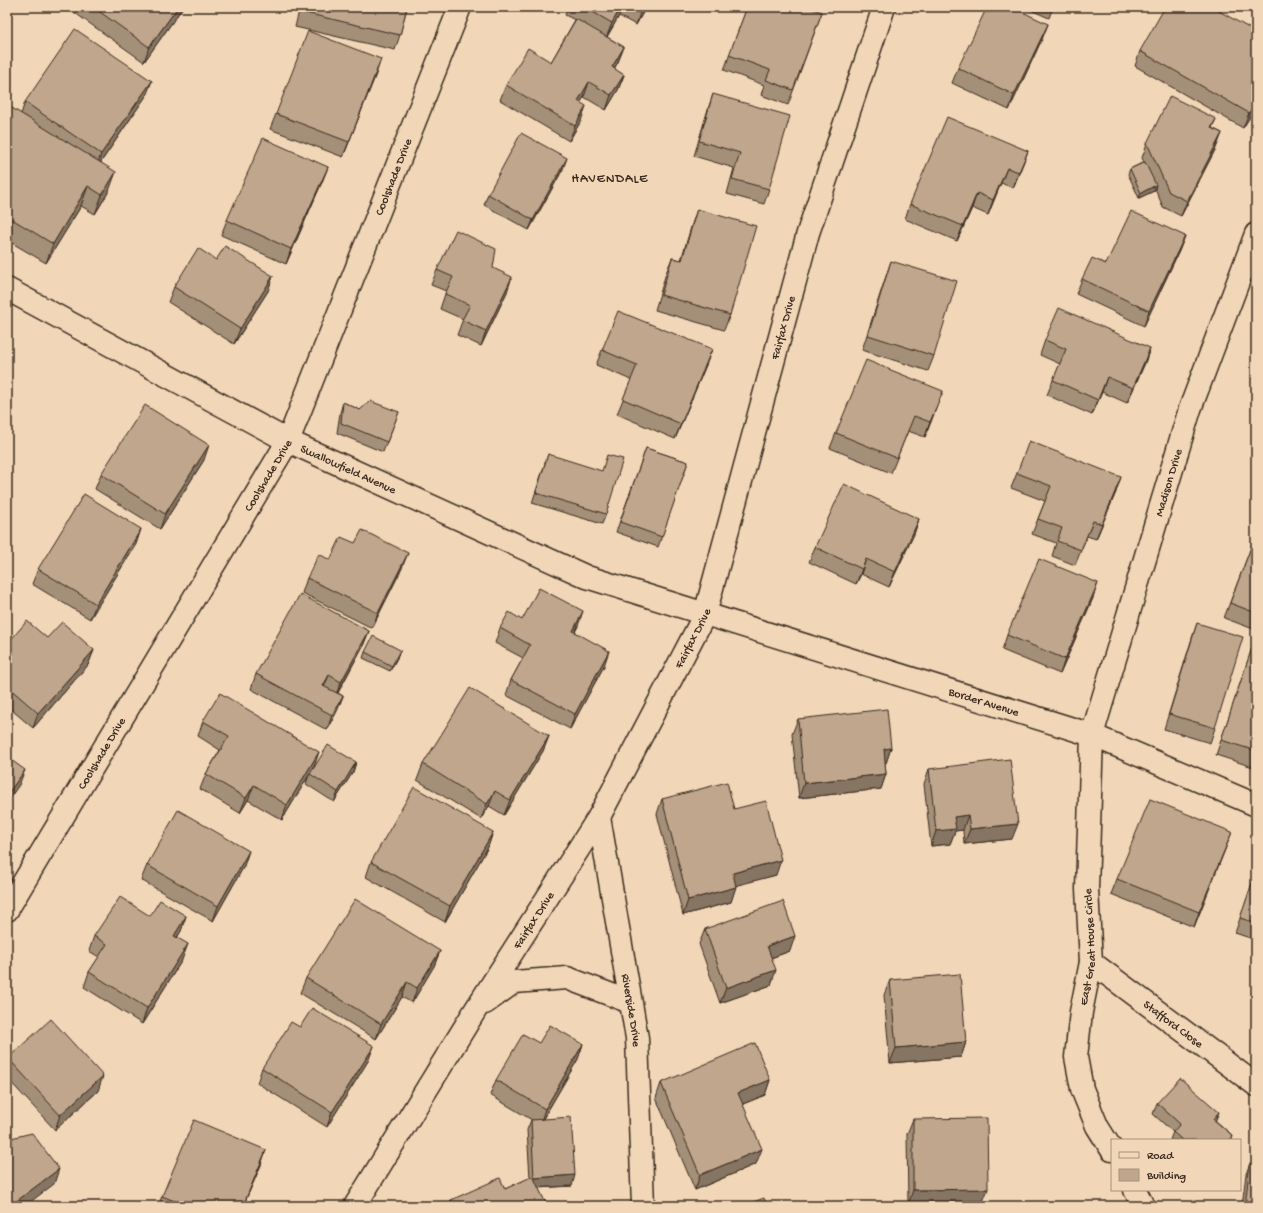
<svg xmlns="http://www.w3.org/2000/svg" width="1263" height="1213" font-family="'Gochi Hand',sans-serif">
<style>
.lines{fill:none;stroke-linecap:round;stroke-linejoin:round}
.minor-casing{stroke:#3b2a1e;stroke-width:25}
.minor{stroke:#f1d7b8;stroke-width:22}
.wall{fill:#a48f79;stroke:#3b2a1e}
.shaded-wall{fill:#867463;stroke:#3b2a1e}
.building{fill:#bfa68d;stroke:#3b2a1e}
.labels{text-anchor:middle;stroke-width:3;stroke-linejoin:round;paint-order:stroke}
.street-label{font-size:12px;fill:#3b2a1e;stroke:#f1d7b8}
.neighbourhood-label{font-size:13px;letter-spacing:1px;fill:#3b2a1e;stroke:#f1d7b8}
</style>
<rect width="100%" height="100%" fill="#f1d7b8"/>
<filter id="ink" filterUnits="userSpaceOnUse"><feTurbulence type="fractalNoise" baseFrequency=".025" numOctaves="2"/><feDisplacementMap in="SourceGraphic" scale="8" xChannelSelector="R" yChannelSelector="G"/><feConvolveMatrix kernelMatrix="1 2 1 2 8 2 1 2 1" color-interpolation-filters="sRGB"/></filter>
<g filter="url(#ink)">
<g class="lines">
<g class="minor-casing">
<g id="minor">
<path id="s1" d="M7,289l281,152 299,136 505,158 164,70"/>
<path id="s2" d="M599,817l38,221 6,168"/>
<path id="s3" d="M7,910l281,-469 172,-434"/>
<path id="s4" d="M1091,962l165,123"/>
<path d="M485,1003l29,-21 53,-4 63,24"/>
<path id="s5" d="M1112,1150l-15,-24 -15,-37 -6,-32 5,-45 10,-50 -4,-73 5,-154 98,-326 66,-175"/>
<path d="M1135,1190l8,16"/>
<path id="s6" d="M355,1206l121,-197 123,-192 106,-203 103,-381 76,-226"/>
</g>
</g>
<use href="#minor" class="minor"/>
</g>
<path class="wall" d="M77,7h106l-39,55 -69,-49z
M300,7h107l-7,28 -5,15 -100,-23z
M568,7h78l-10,18 -17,-9 -12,21 17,10 -6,15 -4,7 10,6 -6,15 -12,20 -22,-13 -4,6 1,18 -12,20 -69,-41 6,-15 45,-23 24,-42 -10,-5z
M747,7l75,5 -34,93 -27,-10 3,-10 -40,-15z
M1024,7h29l-4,11z
M1048,24l-6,15 -33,71 -57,-27 6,-15z
M1140,51l116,56 -13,21 -108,-62z
M376,74l-33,83 -73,-28 6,-15z
M713,94l56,95 -5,15 -37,-10 7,-26 -40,-12 14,-47z
M146,96l-45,66 8,29 -14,23 -14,-8 -35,57 -39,-23v-135l14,9 4,-12z
M1216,119l-4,9 10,5 -6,15 -35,68 -18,-9 -8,-19 -1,3 -15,7 -11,-24 2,-5 14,-7 -2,-4 5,-15z
M1028,151l-6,15 -9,22 -12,-5 -13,32 -16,-7 -15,33 -52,-22 5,-15z
M328,167l-6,15 -36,82 -65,-29 6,-15z
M563,169l-34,61 -45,-25 4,-11z
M697,209l33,106 -6,15 -69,-20 11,-37 6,-15 9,2 11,-36z
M1185,236l-6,15 -35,75 -68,-32 6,-15 24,-15z
M216,260l57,16 -5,15 -34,53 -66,-42 6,-15z
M891,261l43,95 -6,15 -66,-21 24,-74z
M493,268l14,24 -26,54 -24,-11 6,-16 -23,-10 6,-18 -15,-6 6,-15z
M1045,340l105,8 -5,15 -18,40 -25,-11 -10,23 -45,-20 6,-15 7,-16 -20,-9z
M712,349l-6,16 -31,74 -58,-25 14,-34 -35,-15 6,-15z
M343,402l17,8 39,2 -16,40 -46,-19 3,-20z
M937,406l-12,31 -17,-6 -17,42 -61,-25 6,-15z
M646,448l42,14 -30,85 -42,-15z
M548,454l58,60 -4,10 -70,-21z
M204,460l-44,69 -65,-40 6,-15z
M1017,473l99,19 -20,47 -9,-3 -12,29 -23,-9 4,-13 -24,-9 13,-33 -34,-13z
M919,519l-5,15 -25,53 -28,-13 -5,10 -47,-22 6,-15z
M141,529l-5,15 -46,75 -58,-35 6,-15z
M1256,534v96l-32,-12z
M330,560l72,8 -30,60 -70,-35 5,-15z
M1093,598l-33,76 -58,-24 5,-15z
M522,620l56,6 -3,6 29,34 -34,63 -64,-34 5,-15 12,-22 -28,-15 5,-15z
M1197,623l18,105 -5,15 -46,-14 28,-91z
M369,631l-6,15 -25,47 5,3 -6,15 -10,19 -76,-41 5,-15z
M1255,639l1,1v128l-40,-13z
M7,644l87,6 -6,15 -55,63 -26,-22z
M400,650l-2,6 -8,15 -27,-13 2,-6z
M798,719l93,29 -5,15 -1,1 1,10 -5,15 -82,9 -7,-64z
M203,721l111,46 42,-5 -3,10 -19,30 -28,-18 3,-9 -27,45 -34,-20 -8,13 -40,-24 6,-15 14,-24 -22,-14z
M549,736l-6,15 -39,64 -15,-9 -8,13 -64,-39 6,-16z
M929,769l83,70 -48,5 -1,-14 -8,1 -5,13 -19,2 -7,-62z
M662,799l72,10 42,66 -40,10 -5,17 -48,13 -26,-101z
M493,832l-5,15 -43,75 -79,-45 5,-15z
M1226,847l-32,80 -83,-33 6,-15z
M147,865l97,1 -31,55 -72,-41z
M1256,872v68l-21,-7z
M150,916h36l-5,15 -4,7 5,22 -40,64 -58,-37 5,-15 10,-15 -10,-6 5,-15z
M705,929l85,22 -19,7v27l-51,18 -21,-59z
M440,951l-6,15 -22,37 -10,-6 -26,42 -76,-46 6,-15z
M890,980l76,62 -5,15 -71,6 -6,-68z
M300,1027l74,19 -6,15 -41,66 -70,-44 5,-15z
M539,1043l44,1 -5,15 -35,60 29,67 -34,2 9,18h-98l2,-6 54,-11 25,-11 -3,-48 4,-10h1l-42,-25 6,-15z
M8,1058l90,33 -43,39 -48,-52v-18z
M770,1080l-5,15 -22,9 13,60 -61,26 -39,-92 5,-15z
M1157,1103l59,18 17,15 -1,4h-62l3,-8 -20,-18z
M913,1119l69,85 -74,1 -1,-71z
M1250,1163l6,43h-14l4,-32z
M261,1165l-18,41h-85l4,-10z"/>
<path class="shaded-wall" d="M178,7h5l-39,55 5,-15z
M621,7h1l-3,9 -13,22 6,-15z
M643,7h3l-10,18 5,-15z
M1048,24l-6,15 -33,71 5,-15z
M624,47l-6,15 -12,20 6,-15z
M381,59l-5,15 -33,83 6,-15z
M624,75l-6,15 -12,20 5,-15z
M152,81l-6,15 -50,73 5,-15z
M589,82l-5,15 -12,19 6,-15z
M1256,101v6l-13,21 6,-15z
M586,106l-5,15 -12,20 6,-15z
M1222,133l-6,15 -35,68 6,-15z
M1028,151l-6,15 -9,22 6,-16z
M567,158l-4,11 -34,61 4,-10z
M328,167l-6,15 -36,82 5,-15z
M1007,168l-6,15 -13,32 5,-15z
M116,172l-7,19 -14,23 7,-19z
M1156,185l-2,6 -15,7 2,-5z
M88,186l-7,20 -35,57 7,-19z
M977,193l-5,15 -15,33 6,-15z
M1185,236l-6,15 -35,75 5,-15z
M273,276l-5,15 -34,53 6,-15z
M512,277l-5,15 -26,54 5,-15z
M1150,348l-5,15 -18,40 6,-15z
M712,349l-6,16 -31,74 6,-15z
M1107,377l-5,15 -10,23 6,-15z
M943,391l-6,15 -12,31 5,-15z
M209,445l-5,15 -44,69 5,-15z
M1121,477l-5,15 -20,47 6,-15z
M919,519l-5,15 -25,53 6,-15z
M141,529l-5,15 -46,75 6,-15z
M408,553l-6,15 -30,60 6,-15z
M866,559l-5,15 -5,10z
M1098,583l-5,15 -33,76 5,-15z
M583,611l-5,15 -11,20 6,-15z
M369,631l-6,15 -28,51 6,-15z
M94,650l-6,15 -55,63 5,-15z
M400,650l-2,6 -8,15 2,-5z
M609,651l-5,15 -34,63 5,-15z
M329,675l-6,15v-4z
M343,696l-6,15 -10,19 5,-15z
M549,736l-6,15 -39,64 6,-15z
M891,748l-5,15 -8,1 6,-15z
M319,752l-5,15 -32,53 5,-15z
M356,762l-3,10 -19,30 4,-10z
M25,770l-6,15 -12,17v-7z
M886,774l-5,15 -82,9 5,-15z
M254,785l-6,15 -8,13 6,-15z
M495,791l-6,15 -8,13 6,-15z
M968,815l-5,15 -8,1 -5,13 -19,2 5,-15 18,-14z
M1018,824l-6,15 -48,5 6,-15z
M493,832l-5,15 -43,75 5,-16z
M1232,832l-38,95 5,-15z
M249,851l-5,15 -31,55 5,-15z
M781,860l-5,15 -49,13 6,-15z
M736,887l-5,15 -48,13 5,-15z
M186,916l-5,15 -13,20 6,-15z
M795,936l-5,15 -28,10 5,-15z
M188,944l-6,16 -40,64 5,-16z
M440,951l-6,15 -22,37 5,-15z
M776,970l-5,15 -51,18 6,-15z
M407,982l-5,15 -26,42 5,-15z
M966,1042l-5,15 -71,6 6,-15z
M583,1044l-5,15 -38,65 5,-15z
M374,1046l-6,15 -41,66 5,-15z
M103,1076l-5,15 -43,39 5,-15z
M770,1080l-5,15 -32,13 5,-15z
M1219,1112l-4,10 -2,-3z
M762,1149l-6,15 -61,26 5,-15z
M266,1150l-5,15 -18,41z
M59,1169l-5,15 -29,22h-15z
M575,1175l-3,11 -41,2 3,-10z
M988,1189l-6,15 -74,1 5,-15z"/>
<path class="building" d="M93,7h85l-29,40z
M302,7h105l-7,28 -99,-23z
M584,7h37l-9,16z
M636,7h7l-2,3z
M747,7h60l15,5 -29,78 -27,-10 4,-10 -41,-15z
M987,7h25l36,17 -34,71 -56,-27z
M1165,7h47l44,25v69l-7,12 -109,-62z
M576,19l48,28 -12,20 12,8 -13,20 -22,-13 -11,19 8,5 -11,20 -69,-41 22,-37 23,14z
M75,29l77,52 -51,73 -76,-52z
M308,31l73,28 -32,83 -73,-28z
M713,94l77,22 -21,73 -37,-10 8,-26 -41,-12z
M1170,96l46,23 -5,9 11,5 -35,68 -18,-9 -22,-49z
M7,105l109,67 -14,23 -14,-9 -35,58 -46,-28z
M947,117l81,34 -9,21 -12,-4 -14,32 -16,-7 -14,33 -53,-22z
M521,133l46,25 -34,62 -45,-26z
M263,138l65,29 -37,82 -64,-29z
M1145,162l11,23 -15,8 -11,-24z
M697,209l59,17 -26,89 -69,-20 11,-37 10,2z
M1131,211l54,25 -36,75 -67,-32 10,-21 14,6z
M456,230l40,19 -3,19 19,9 -26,54 -24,-11 8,-15 -25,-11 8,-17 -16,-7z
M225,246l48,30 -33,53 -66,-42 24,-39 18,12z
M891,261l66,20 -23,75 -66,-21z
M1059,308l91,40 -17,40 -26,-11 -9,23 -45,-20 13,-31 -21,-9z
M618,311l94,38 -31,75 -58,-25 14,-34 -35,-15z
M866,360l77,31 -13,31 -16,-6 -17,42 -61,-25z
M370,401l29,11 -12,30 -46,-19 2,-21 17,8z
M145,405l64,40 -44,69 -64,-40z
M1029,441l92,36 -19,47 -9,-3 -12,29 -24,-9 5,-13 -24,-9 13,-33 -34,-13z
M646,448l42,14 -26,75 -42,-15z
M548,454l54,17 5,-16 16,4 -17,55 -70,-21z
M844,484l75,35 -24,53 -29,-13 -4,10 -47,-22z
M84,494l57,35 -45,75 -58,-35z
M362,530l46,23 -30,60 -71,-35 12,-24 11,6 11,-23 14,6z
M1256,534v79l-26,-10z
M1039,559l59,24 -33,76 -58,-24z
M539,588l44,23 -10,20 36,20 -34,63 -64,-34 19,-35 -30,-17 9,-16 13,8z
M300,594l69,37 -28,51 -12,-7 -6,11 20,10 -11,19 -76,-41z
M27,621l20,17 15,-16 32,28 -56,63 -31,-27v-42z
M1197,623l46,14 -28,91 -46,-14z
M373,636l27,14 -8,16 -27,-14z
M1255,639l1,1v111l-35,-11z
M470,688l79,48 -39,64 -15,-9 -8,13 -64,-40z
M220,693l99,59 -32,53 -33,-20 -8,13 -40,-24 23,-38 -26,-15z
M887,709l4,39 -7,1 2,25 -82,9 -6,-64z
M328,745l28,17 -18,30 -28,-18z
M7,757l18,13 -18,25z
M1010,759l8,65 -48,5 -2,-14 -14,2 2,12 -20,2 -7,-62z
M727,782l7,27 32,-8 15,59 -48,13 3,14 -48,13 -26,-101z
M414,787l79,45 -43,74 -79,-44z
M1150,799l82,33 -33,80 -82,-33z
M178,810l71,41 -31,55 -71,-41z
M1256,872v51l-16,-5z
M120,897l30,19 10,-16 26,16 -12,20 14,8 -41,64 -58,-36 18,-28 -13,-8z
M355,899l85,52 -23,37 -10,-6 -26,42 -75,-46z
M783,901l12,35 -28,10 9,24 -50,18 -21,-59z
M960,974l6,68 -70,6 -6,-68z
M312,1008l62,38 -42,66 -70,-44 29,-46 9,5z
M51,1019l52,57 -43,39 -52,-57z
M550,1025l33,19 -38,65 -49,-29 27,-46 16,9z
M755,1043l15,37 -32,13 24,56 -62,26 -39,-92z
M1180,1078l39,34 -6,7 20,17 -3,4h-48l-9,-8 7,-8 -23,-21z
M571,1117l4,58 -41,3 -3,-58z
M987,1118l1,71 -75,1v-71z
M194,1120l72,30 -23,56h-56l-25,-10z
M32,1133l27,36 -49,37h-3v-67z
M1250,1163l6,1v42h-11z
M533,1176l14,30h-93l-3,-6 49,-22 5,11z
M764,1198l3,8h-24z"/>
</g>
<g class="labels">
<g class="street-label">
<text dy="4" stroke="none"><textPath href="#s3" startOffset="831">Coolshade Drive</textPath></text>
<text dy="4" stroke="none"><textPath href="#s6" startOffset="985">Fairfax Drive</textPath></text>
<text dy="4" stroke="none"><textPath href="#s1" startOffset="386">Swallowfield Avenue</textPath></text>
<text dy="4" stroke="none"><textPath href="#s3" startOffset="507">Coolshade Drive</textPath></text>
<text dy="4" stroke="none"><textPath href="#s5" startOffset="688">Madison Drive</textPath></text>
<text dy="4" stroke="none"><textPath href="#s6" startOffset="661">Fairfax Drive</textPath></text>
<text dy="4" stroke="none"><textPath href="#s1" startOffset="1064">Border Avenue</textPath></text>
<text dy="4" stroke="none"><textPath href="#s3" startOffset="183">Coolshade Drive</textPath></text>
<text dy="4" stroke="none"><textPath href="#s6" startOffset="337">Fairfax Drive</textPath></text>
<text dy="4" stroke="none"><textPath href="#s5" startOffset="212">East Great House Circle</textPath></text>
<text dy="4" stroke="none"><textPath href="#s2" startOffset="196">Riverside Drive</textPath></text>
<text dy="4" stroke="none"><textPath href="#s4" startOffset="103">Stafford Close</textPath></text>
</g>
<g class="neighbourhood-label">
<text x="610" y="182">HAVENDALE</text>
</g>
</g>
<rect width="1263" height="1213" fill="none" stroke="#f1d7b8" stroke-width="24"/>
<rect x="12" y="12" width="1239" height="1189" fill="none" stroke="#3b2a1e" stroke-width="1.5" filter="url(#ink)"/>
<rect x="1111" y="1139" width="130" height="52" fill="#f1d7b8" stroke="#a8927a"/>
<rect x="1119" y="1152" width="20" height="6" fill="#f1d7b8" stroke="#a8927a"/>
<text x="1147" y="1159" font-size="12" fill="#3b2a1e">Road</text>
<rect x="1119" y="1169" width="20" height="12" fill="#bfa68d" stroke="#a8927a"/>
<text x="1147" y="1179" font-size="12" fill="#3b2a1e">Building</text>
</svg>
